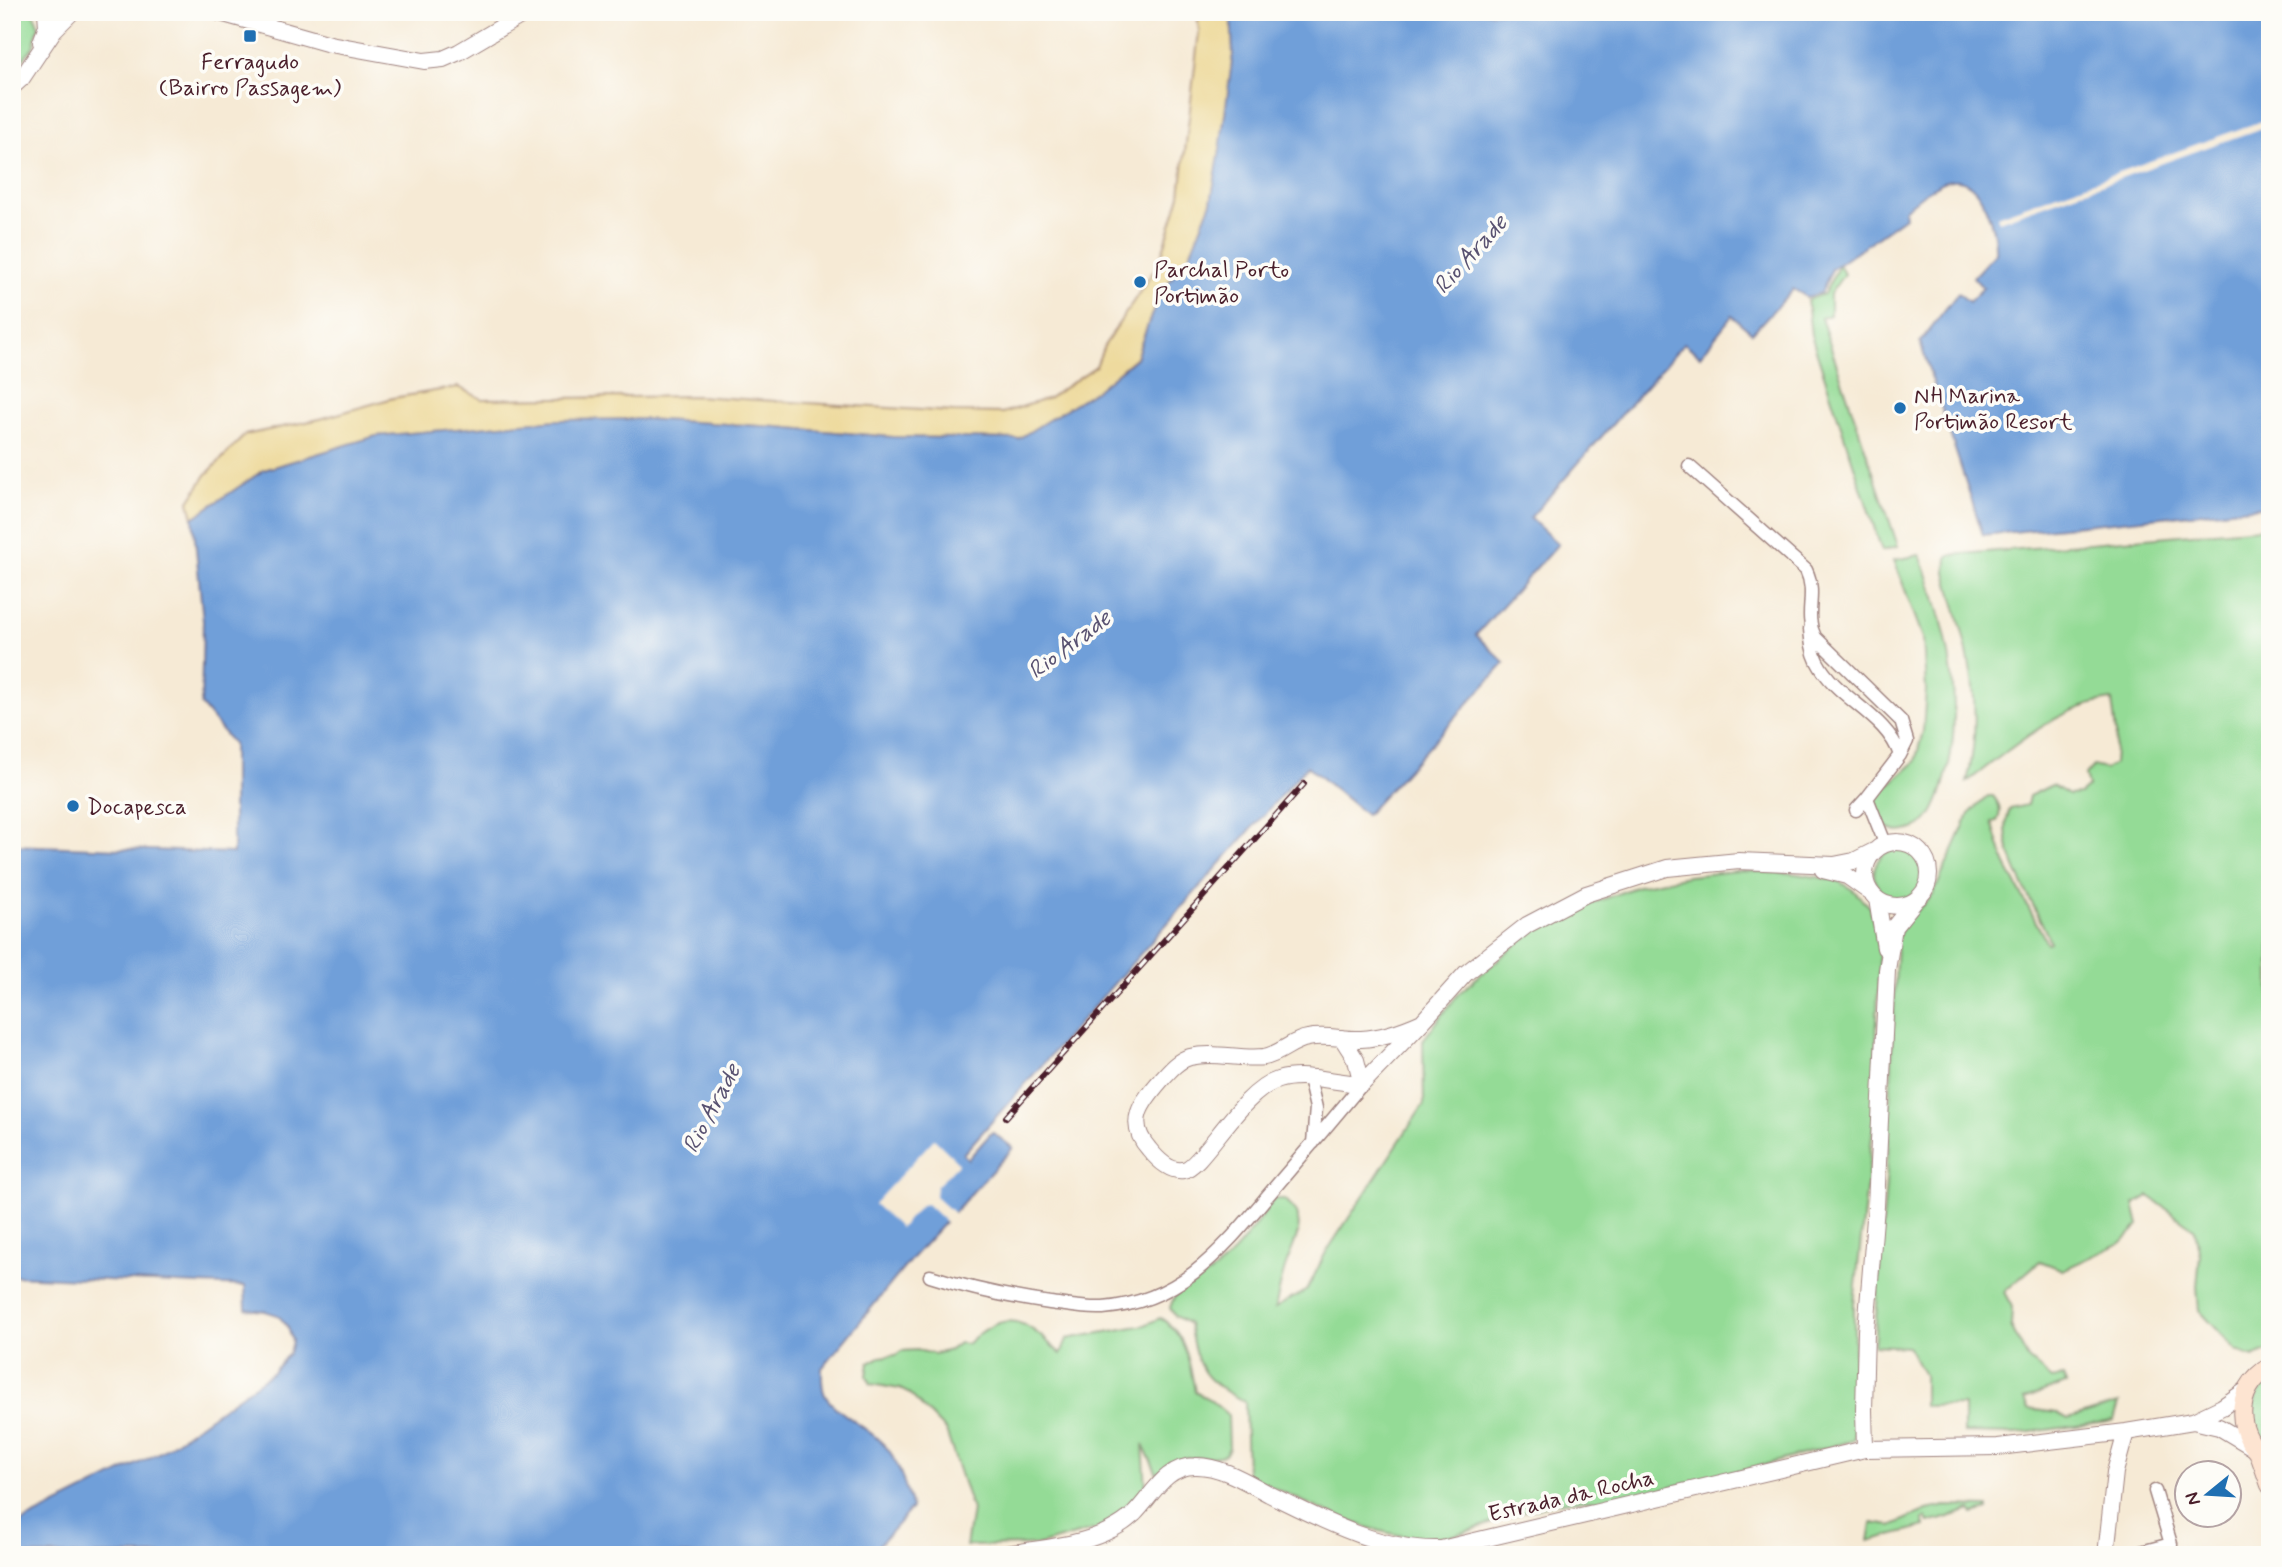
<svg xmlns="http://www.w3.org/2000/svg" width="2282" height="1567" font-family="Mynerve,sans-serif">
<style>
.green{fill:#94db96;stroke:#6f7d60;stroke-width:2}
.sand{fill:#eeda9e;stroke:#9c7c64;stroke-width:2}
.water{fill:#709fd9;stroke:#5d5f82;stroke-width:2}
.pier{fill:#f6ead5}
.lines{fill:none;stroke-linecap:round;stroke-linejoin:round}
.minor-casing{stroke:#a08480;stroke-width:15}
.tertiary-casing{stroke:#a08480;stroke-width:18}
.secondary-casing{stroke:#a08480;stroke-width:20}
.minor{stroke:#fff;stroke-width:12}
.tertiary{stroke:#fff;stroke-width:16}
.secondary{stroke:#fde4d1;stroke-width:18}
.rail-casing{stroke:#4a1f2b;stroke-width:6}
.rail{stroke:#fdfcf7;stroke-width:3.5;stroke-dasharray:10;stroke-linecap:butt}
.poi-dot{fill:#1f6fb2;stroke:#fdfcf7;stroke-width:2.5}
.labels{text-anchor:middle;stroke-width:7;stroke-linejoin:round;paint-order:stroke}
.poi-label{font-size:23px;fill:#4a1f2b;stroke:#fdfcf7;text-anchor:start}
.street-label{font-size:23px;fill:#4a1f2b;stroke:#fdfcf7}
.water-label{font-size:24px;font-style:italic;fill:#595271;stroke:#fdfcf7}
</style>
<rect width="100%" height="100%" fill="#fdfcf7"/>
<filter id="ink" filterUnits="userSpaceOnUse"><feTurbulence type="fractalNoise" baseFrequency=".0143" numOctaves="2"/><feDisplacementMap in="SourceGraphic" scale="14" xChannelSelector="R" yChannelSelector="G"/><feConvolveMatrix kernelMatrix="1 2 1 2 8 2 1 2 1" color-interpolation-filters="sRGB"/></filter>
<filter id="wash" filterUnits="userSpaceOnUse"><feTurbulence type="fractalNoise" baseFrequency=".00686" numOctaves="4" result="noise"/><feDisplacementMap in="SourceGraphic" scale="28" xChannelSelector="R" yChannelSelector="G"/><feGaussianBlur stdDeviation="1.57" result="paint"/><feColorMatrix in="noise" values="0 0 0 0 0 0 0 0 0 0 0 0 0 0 0 0 0 1.4 0 .05"/><feComposite in="paint" operator="in"/></filter>
<g filter="url(#wash)">
<rect width="100%" height="100%" fill="#f6ead5"/>
<path class="green" d="M12,12h21l6,14 -6,21 -21,26z
M1839,265l5,9 -14,20v21l-9,3 77,228 -16,5 -71,-216 -4,-35 17,-6z
M2270,527v823l-17,7 -16,-6 -38,-41 -2,-24 3,-30 -5,-26 -46,-34 -15,8 5,21 -18,18 -58,27 -23,-9 -36,31 8,15 -1,19 17,33 24,20 11,-2 3,7 -42,15 4,10 29,4 11,6 51,-16 -5,18 -99,13 -51,-1v-28l-40,1v-31l-16,-28 -34,-2 14,-191 9,-217 10,-17 26,-25 36,-81 19,-18h5c7,8 9,16 4,25l-5,1 13,41 42,80 3,-1c-13,-37 -57,-95 -40,-133l17,-4 2,-9 23,-11 17,10 11,-1 8,-7 -3,-12 8,-9 12,3 9,-5 2,-31 -4,-33c-57,7 -101,49 -145,82 19,-77 0,-135 -21,-209l1,-15 5,-3z
M1920,555c27,68 44,142 28,214 -4,15 -10,38 -20,50 -4,6 -11,9 -18,11 -24,8 -33,-13 -35,-33l40,-35 8,-31 3,-41 -3,-52 -29,-78z
M1874 874a25 25 0 1 1 50 0a25 25 0 1 1-50 0Z
M1736,871l55,2 45,7 17,10 17,17 5,22 4,27 -5,162 -20,186v136l-90,25 -158,38c-48,-13 -108,22 -156,33 -61,13 -149,-36 -203,-61l-2,-73c-43,-23 -47,-31 -56,-78l-14,-8 -5,-8c7,-24 21,-22 39,-34 27,-18 46,-49 65,-75h11c25,23 10,40 1,66 -5,13 -7,29 -11,43l32,-18 18,-36 99,-150 -1,-64 36,-47 48,-41 36,-27 42,-19 53,-20 50,-10z
M1160,1318c26,14 30,47 35,74l14,7 19,16 1,33 -4,7c-31,7 -40,-6 -68,19l-14,-30 3,44 -43,39 -64,18 -73,1 6,-36 -26,-79 -36,-37 -10,-5 -29,-5 -4,-8 2,-13 11,-6 16,-2 5,-4 16,-1 17,4 16,-4 9,-7 8,1c42,-38 57,-24 94,10l6,-15 78,-14z
M2270,1380v66c-22,-17 -22,-48 0,-66z
M1945,1506l43,1v3l-15,4 -2,-4 -42,13 -3,-5 -3,2 2,6 -56,15 3,-18 19,3 36,-16z"/>
<path class="sand" d="M1197,12h34l2,42 -11,89 -11,59 -21,52 -32,43 -22,60 -38,32 -80,50 -125,-2 -115,-10 -135,-8 -86,1 -181,16 -112,34 -71,48 -4,-17 17,-26 39,-40 75,-16 73,-21 65,-11 24,12 214,-3 257,16 50,1 46,-15 47,-32 8,-20 56,-85 20,-66 19,-164z"/>
<path class="water" d="M1231,12h1039v494l-287,29 -63,-193 38,-49 11,9 14,-14 -10,-11 22,-24c1,-15 -4,-33 -10,-47 -22,-48 -52,-20 -81,4l1,7 -73,52 -11,24 -14,4 -14,-8 -41,44 -20,-17 -32,40 -16,-13 -154,175 28,26 -82,91 29,28 -139,152 -59,-49 -344,388 5,5 24,-27 21,16 -101,110 -90,110c0,9 -1,19 3,27 8,17 50,35 65,57 11,17 16,37 22,56l-33,37 9,10h-876v-28l149,-75 112,-80 16,-19 3,-12 -4,-14 -10,-12 -13,-4 -19,-2 -1,-23 -233,-10v-431l221,8v-109l-32,-39 2,-84 -10,-103 71,-48 112,-34 181,-16 86,-1 135,8 115,10 125,2 80,-50 38,-31 22,-61 32,-43 21,-52 10,-59 12,-89z"/>
<path class="pier" d="M2270,118v7l-271,96 -2,-5z
M934,1139l25,24 -23,24 -1,9 22,20 -8,9 -22,-21 -6,1 -21,23 -26,-24z"/>
</g>
<g filter="url(#ink)">
<g class="lines">
<g class="minor-casing">
<path id="minor" d="M1689,466l117,104c12,25 -3,43 9,67l86,84 6,20 -7,14 -33,43 18,45
M1810,629c1,11 2,22 7,32 19,38 69,53 83,94
M1856,810l11,-12
M1309,1078l7,30 -3,35
M930,1276c40,13 79,21 120,27 16,2 36,6 53,5 83,-7 123,-64 173,-122 29,-34 58,-68 86,-102
M2130,1555l41,-11 -16,-53"/>
</g>
<g class="tertiary-casing">
<path id="tertiary" d="M217,12l113,32 94,17 19,-2 16,-7 68,-40
M41,42l6,-16 -1,-14
M12,87l10,-9 32,-48 18,-18
M1865 874a32 32 0 1 1 64 0a32 32 0 1 1-64 0Z
M1823,870l24,6 24,17
M1877,899l8,49
M1422,1022c-20,9 -39,16 -61,17 -17,1 -36,-5 -53,-1 -16,2 -27,16 -44,19 -24,3 -50,-6 -74,0 -12,3 -21,14 -29,23 -19,22 -36,42 -12,69 8,10 20,23 34,21 19,-2 57,-78 95,-90 27,-8 57,3 84,4l60,-62 44,-49 61,-48 59,-31 81,-26 72,-7 95,4 20,-4 20,-10
M1342,1038l14,22 6,24
M2193,1421l26,6 35,21
M1865,1449l-1,-39 2,-79 10,-125 11,-236 7,-43 21,-26
M998,1555c43,-7 102,-9 136,-41 19,-19 31,-48 61,-48 25,-1 53,17 74,28 53,26 111,57 172,55l424,-100 133,-2 128,-15 67,-11 29,-14 26,-18
M2106,1555l9,-83 11,-40"/>
</g>
<g class="secondary-casing">
<path id="secondary" d="M2270,1367c-38,21 -36,72 0,94
M2259,1454l11,31"/>
</g>
<use href="#minor" class="minor"/>
<use href="#tertiary" class="tertiary"/>
<use href="#secondary" class="secondary"/>
<g class="rail-casing">
<path id="rail" d="M1006,1117l298,-333"/>
</g>
<use href="#rail" class="rail"/>
</g>
</g>
<g class="poi-dot">
<rect x="243" y="29" width="14" height="14" rx="3.5"/>
<circle cx="1140" cy="282" r="7"/>
<circle cx="1900" cy="408" r="7"/>
<circle cx="73" cy="806" r="7"/>
</g>
<g class="labels">
<g class="poi-label">
<text x="250" y="69" text-anchor="middle">Ferragudo<tspan x="250" dy="26">(Bairro Passagem)</tspan></text>
<text x="1154" y="277">Parchal Porto<tspan x="1154" dy="26">Portimão</tspan></text>
<text x="1914" y="403">NH Marina<tspan x="1914" dy="26">Portimão Resort</tspan></text>
<text x="87" y="814">Docapesca</text>
</g>
<g class="street-label">
<text transform="translate(1571 1495) rotate(-13)" y="8">Estrada da Rocha</text>
</g>
<g class="water-label">
<text transform="translate(1470 254) rotate(-48)" y="8">Rio Arade</text>
<text transform="translate(1069 644) rotate(-37)" y="8">Rio Arade</text>
<text transform="translate(711 1108) rotate(-62)" y="8">Rio Arade</text>
</g>
</g>
<rect width="2282" height="1567" fill="none" stroke="#fdfcf7" stroke-width="42"/>
<g transform="translate(2208 1494) rotate(252)"><circle r="33" fill="#fdfcf7" stroke="#b5a4a5" stroke-width="2"/>
<path d="M0-5L12 26L0 18L-12 26Z" fill="#1f6fb2"/>
<text y="-10" font-size="19" font-weight="bold" text-anchor="middle" fill="#4a1f2b">N</text>
</g>
</svg>
